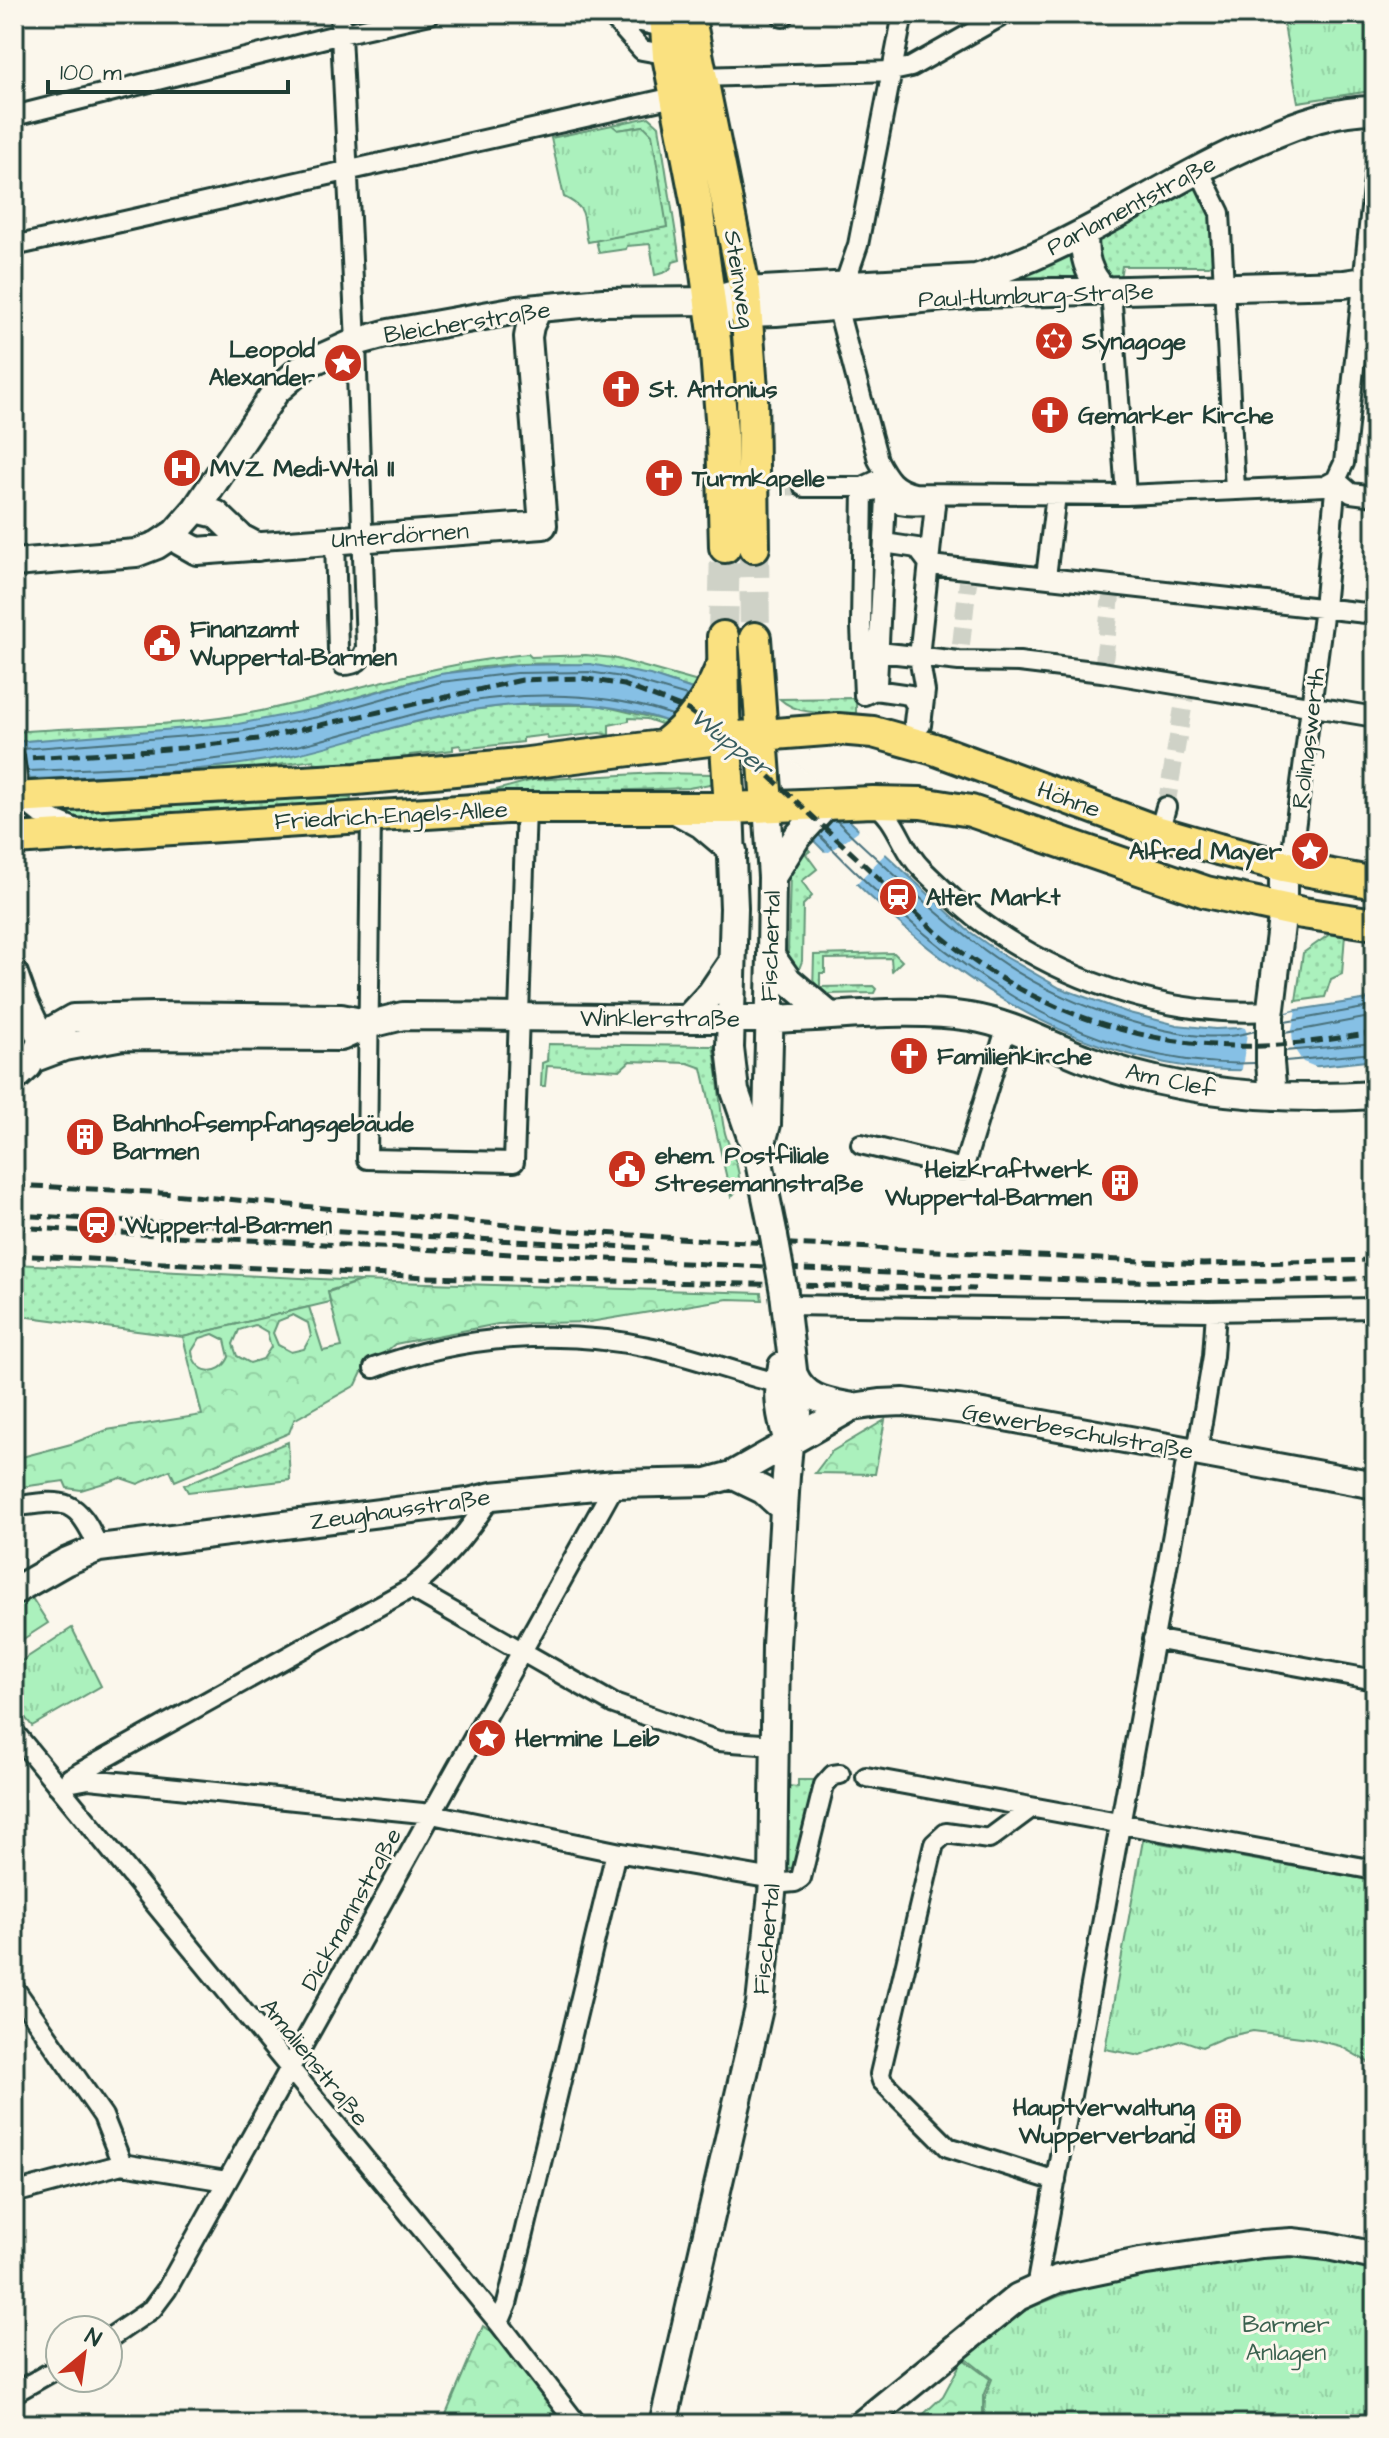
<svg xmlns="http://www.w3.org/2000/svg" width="1389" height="2438" font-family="'Architects Daughter',sans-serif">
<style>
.grass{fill:url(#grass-dots);stroke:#659778;stroke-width:2}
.forest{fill:url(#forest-crowns);stroke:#659778;stroke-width:2;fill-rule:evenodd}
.park{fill:url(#park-tufts);stroke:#659778;stroke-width:2}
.pitch{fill:#abf1bd;stroke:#659778;stroke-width:2}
.water{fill:#86c0e5;stroke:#5d8c9e;stroke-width:2}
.pier{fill:#fbf7ec}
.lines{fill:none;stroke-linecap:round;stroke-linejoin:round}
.shore{stroke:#48717b;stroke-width:2}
.street-tunnel{stroke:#cfd2c7;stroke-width:18;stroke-dasharray:18 9;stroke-linecap:butt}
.primary-tunnel{stroke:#cfd2c7;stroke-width:30;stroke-dasharray:30 15;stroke-linecap:butt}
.street-casing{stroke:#1f3d34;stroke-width:24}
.secondary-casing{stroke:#1f3d34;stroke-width:32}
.primary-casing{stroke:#1f3d34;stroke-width:36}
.street{stroke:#fbf7ec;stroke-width:18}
.secondary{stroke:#fbf7ec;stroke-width:26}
.primary{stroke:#fae180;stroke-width:30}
.rail{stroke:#1f3d34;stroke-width:5;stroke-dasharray:12 6;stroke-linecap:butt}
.secondary-bridge-casing{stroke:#1f3d34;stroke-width:32;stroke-linecap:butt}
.secondary-bridge{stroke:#fbf7ec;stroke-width:26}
.labels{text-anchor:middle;stroke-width:6;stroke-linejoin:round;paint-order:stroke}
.street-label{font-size:24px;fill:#1f3d34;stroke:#fbf7ec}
.poi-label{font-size:24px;font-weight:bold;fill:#1f3d34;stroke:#fbf7ec;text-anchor:start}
.park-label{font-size:24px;fill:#3b614f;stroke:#fbf7ec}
.water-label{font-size:26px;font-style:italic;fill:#395e60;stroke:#fbf7ec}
</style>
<defs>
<pattern id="grass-dots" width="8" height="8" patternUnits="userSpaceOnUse" patternTransform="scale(2)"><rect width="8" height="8" fill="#abf1bd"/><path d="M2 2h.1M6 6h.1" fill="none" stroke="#93d0a3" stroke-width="1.8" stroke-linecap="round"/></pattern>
<pattern id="forest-crowns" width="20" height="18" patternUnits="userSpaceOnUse" patternTransform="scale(2)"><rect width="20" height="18" fill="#abf1bd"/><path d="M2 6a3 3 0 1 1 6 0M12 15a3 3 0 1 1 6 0" fill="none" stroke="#93d0a3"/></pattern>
<pattern id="park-tufts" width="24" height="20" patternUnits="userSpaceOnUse" patternTransform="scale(2)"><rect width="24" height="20" fill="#abf1bd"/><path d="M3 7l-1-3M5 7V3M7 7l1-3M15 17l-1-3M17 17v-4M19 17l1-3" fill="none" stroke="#93d0a3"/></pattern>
</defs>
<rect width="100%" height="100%" fill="#fbf7ec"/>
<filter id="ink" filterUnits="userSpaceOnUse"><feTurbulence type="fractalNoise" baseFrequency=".0125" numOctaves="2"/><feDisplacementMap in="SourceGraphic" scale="16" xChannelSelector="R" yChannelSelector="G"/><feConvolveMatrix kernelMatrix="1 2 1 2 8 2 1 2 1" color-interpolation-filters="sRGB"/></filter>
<g filter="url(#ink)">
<path class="grass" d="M649,117l10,9 21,134 -7,2c-2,10 -9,11 -18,13l-5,-31 -23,2 -1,3 -27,4 -3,-13 71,-13 -23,-101 -26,4 -5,-3 -1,-2z
M1195,186l3,1 12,29 3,46 -4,4h-87l-2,12 -9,3 -20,-32 2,-7z
M1078,246l8,33 -73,2 1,-2z
M528,654l3,3 55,-2 27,3 85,24 -3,8c-77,-30 -176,-34 -257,-15 -67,15 -131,41 -200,51 -74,10 -150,11 -224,16v-10c82,-7 165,-4 247,-21 89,-19 175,-48 267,-57z
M856,698v15c-25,-1 -57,4 -76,-14z
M509,705h89l69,16 -6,3 -14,-5 -18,-1v3l-20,4v10l-9,-2 -52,6 -1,-4 -24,3v4l-62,7 -1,-4 -7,1v4l-43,5 -2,4 -93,6 -1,-5 -98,13 -180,11 -6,-5 198,-13 231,-54z
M657,773l56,1 2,9 -26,5 -238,8 45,-6 37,-10z
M271,792l27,5 53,1 -1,5 -263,15 -20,-2 -25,-12z
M802,842l8,9 -4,3 11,15 -15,12 10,15 -9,9 -1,56 -3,8h-8l-3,-16 2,-83z
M1337,929l8,5 -3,40 -11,5 -6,18 -29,4 7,-48z
M894,953l8,8 -10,10 -1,-13 -66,1v14h-5v14l53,-1 3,3 -2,4 -47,1 -14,-3 1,-36z
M548,1044l165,2c7,29 5,59 12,87 4,15 15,33 14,48 0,7 -4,12 -8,16l-29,-129 -14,-5 -58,-2 -10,9 -73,-4 -2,20h-4l1,-23 5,-2z
M14,1264l347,17 -33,10 2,11 -147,35 -169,-22z
M288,1442l2,38 -102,12 -4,-7z
M798,1780h16l-19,84 -3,4h-5l2,-82 9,1z"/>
<path class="forest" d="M361,1281l400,12 1,7 -34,-1 -138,23 -92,2 -103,20 -33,28 -6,13 -62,35 -5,13 -114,48 -5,-11 -32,14 -17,-6 -40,12 -14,-2 -3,-7 -50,7v-29l57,-15 36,-14 95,-15 -19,-78 126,-30 14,44 19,-4 -14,-55zM293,1315l15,8 3,13 -7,13 -13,3 -13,-7 -5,-12 5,-12zM255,1325l12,7 4,15 -8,12 -13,4 -13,-7 -4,-12 6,-14zM213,1334l12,6 4,17c-9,21 -35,17 -37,-6l8,-13z
M885,1420l-10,54 -60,-1 16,-21z
M483,2326l16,10 67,88h-124z
M963,2359l27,20 -7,17v28h-70l30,-28z"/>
<path class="park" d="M1282,14h93v62l-4,15 -73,11z
M612,125l6,5 26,-4 8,8 15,93 -79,15c-7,-24 3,-32 -24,-45l-13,-59z
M72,1628l29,58 -69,40 -18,-22v-38z
M1143,1840l232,41v185l-35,-20 -31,-8 -56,-7 -28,6 -23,10 -20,-7 -42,16 -35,-7z
M1278,2250l97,16v158h-391l1,-27 7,-18 -28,-22c18,-14 37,-35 58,-45 78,-38 170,-49 256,-62z"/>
<path class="pitch" d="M32,1598l16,25 -34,22v-35z"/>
<path class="water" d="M590,664l60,11 45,15 142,119 129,120 38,27 56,32 69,25 48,12 38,4 23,-1 59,-18 78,-12v62l-74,8c-38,2 -75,4 -112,-1 -152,-22 -264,-111 -367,-218 -46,-46 -92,-106 -156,-128 -83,-30 -179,-18 -263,4 -38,10 -76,23 -115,31 -85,17 -172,19 -258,23l-16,-37 224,-18 78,-15 124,-35 75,-9z"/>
<path class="pier" d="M737,711l69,61 43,43 -27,10 -11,15 7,11 11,1 29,-21 1,-5 28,26 -33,34 -32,-31 -86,-87 -73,-44 8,-4z
M1296,1011l-4,19 1,17 10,15 18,7 -20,3 -64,3 5,-6 5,-36 -2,-5 -8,-2v-2z"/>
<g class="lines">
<path class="shore" d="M22,749l217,-17 79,-15 123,-35 75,-9 73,-1 33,5 65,19
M27,771c87,-3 175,-6 260,-23 57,-11 112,-33 170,-44 68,-13 150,-12 215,11
M837,821c23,23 47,44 71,66 76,69 138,113 239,139 36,9 72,16 108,5
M819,835c115,120 259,236 436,228
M1285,1022l90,-16
M1285,1033l90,-17
M1285,1051l90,-8
M1285,1061l90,-8"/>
<path class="street-tunnel" d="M779,486l25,1
M961,645l7,-63
M1104,662l7,-66
M1166,807l19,-111"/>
<path class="primary-tunnel" d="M754,547l1,91
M723,637l2,-90"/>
<g class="street-casing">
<path id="street" d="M610,14l32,36 33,6
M783,14v3
M903,14l-45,231 -21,61 41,154c10,19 16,28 36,33l212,2 199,-9 11,-6
M611,15l56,13 7,4
M701,77l191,-6 19,-4 94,-53
M14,116l327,-82 89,-20
M1198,168l22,45 15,276
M14,246l660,-149
M1111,291l15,204
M878,480c14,31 26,25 57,25l-16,152 6,34 -4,34 -7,-3 2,-17 -6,-10 -35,-5 -11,5 -3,-69 2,-139z
M1336,480l15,13 24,3
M804,487h59l10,4
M335,540l3,110 5,15c14,0 18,-5 23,-17l-10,-306 -16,-328
M884,543l33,5 13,17 445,49
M1046,577l10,-82
M879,652l80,9 60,1 83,10 273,45
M877,684l9,-187 6,-4
M14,757l6,41 19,15 40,17
M873,802c27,20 27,46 50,68 22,21 44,43 70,60 81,55 179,87 278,81
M371,815l-4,344 147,3 12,-354
M1159,832l7,-25
M1290,867l34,-259 12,-128 8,-17 31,-293
M861,1144l102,25 44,-143
M786,1305l423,6 166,-3
M374,1368c88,-33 188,-40 279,-20 42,9 83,25 125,35
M1197,1452l16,-96 3,-45
M14,1507c52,-8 62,-10 85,41
M411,1588l203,116 104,37 57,4
M1153,1639l222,41
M14,1732l485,591 78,101
M866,1777l509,93
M70,1778l341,-190c33,-25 58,-58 81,-92
M57,1785l32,-6 343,35 184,38 157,27
M1031,1808l-42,31 -43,-6 -12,11 -54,230 2,7 66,66 108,34
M773,1884l22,-2 6,-4 23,-93 9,-10 7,-1
M14,1988l89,128 19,48 104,17
M14,2193l108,-29
M1036,2288l152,-837
M499,2323l8,-19 109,-452
M108,2339l44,-30 15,-20 448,-805
M14,2393l46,-26"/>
</g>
<g class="secondary-casing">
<path id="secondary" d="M1085,232c-3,24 3,42 19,59
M729,307l19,6 28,-1 202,-18 366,-10 20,-3 11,-5
M196,509l20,5 25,24 17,9
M175,533l6,9 16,9 346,-26 -15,-188 2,-11 8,-17
M14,563l122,-10 21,-8 18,-12 21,-24 80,-118 31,-27 49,-22 33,-9 128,-23 86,-8 107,-1 35,-10 231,-13c103,-31 189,-98 287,-139 37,-16 72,-29 112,-29
M672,808l29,16 32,27
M730,808l4,100 -4,140 5,43 23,66 16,79
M772,877l25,-40 31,-34
M771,956l17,24 42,36
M14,974l10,28 23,49
M687,1019l24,-26 21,-31
M32,1059l32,-12 59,-11 218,1 29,-13 33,-8c121,0 241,4 362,3 67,-1 140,-12 205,-2 43,7 80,29 119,43 90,34 191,41 286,35
M14,1079l14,-13 19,-33 26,-15 81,-2 187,2 29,6
M1273,1096l-3,-33v-47l13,-107v-43
M758,1157l9,-33 4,-168 1,-79 -5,-72
M782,1366c-6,29 -2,51 7,79
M794,1375c11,25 34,27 58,32
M732,1475l31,15 21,19
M14,1591l51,-29 34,-14 369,-46 24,-6 123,-12 92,-2 25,-7 120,-68 28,-4 24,-1 68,9 403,74
M663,2424l97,-420 13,-120 3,-238 10,-170 3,-31 9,-32 -14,-120
M862,2424l156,-127 40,-18 82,-17 122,-18 30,-2 36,4 47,10"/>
</g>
<g class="primary-casing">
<path id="primary" d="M665,14l3,42 29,150 18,134 7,91 3,116
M689,14l56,277 7,99 2,157
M723,637l1,76 6,95
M755,638l12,167
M664,745c27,-21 43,-43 56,-75
M14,798l342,-19 164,-15 205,-26 113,-9 35,3 61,17 225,83 59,17 65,17 92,17
M14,839l492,-31h224l143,-6 48,1 50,8 235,81 97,21 72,11"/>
</g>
<use href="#street" class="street"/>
<use href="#secondary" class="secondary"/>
<use href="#primary" class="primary"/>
<path class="rail" d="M14,759l169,-11 75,-9 264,-59 59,-2 43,7 64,25 59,45 189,177c84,71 189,111 298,114 47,2 95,-7 141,-13
M14,1185l136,7 423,39 135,9 495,24 172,-4
M14,1215l635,33
M14,1227c230,13 460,25 691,37 223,11 446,24 670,14
M14,1255l413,22 548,12"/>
<g class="secondary-bridge-casing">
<path id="secondary-bridge" d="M774,1236l10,57"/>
</g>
<use href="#secondary-bridge" class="secondary-bridge"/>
</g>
</g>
<defs>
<g id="synagogue-disc" transform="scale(2)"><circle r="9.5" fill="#c8321e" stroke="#fbf7ec"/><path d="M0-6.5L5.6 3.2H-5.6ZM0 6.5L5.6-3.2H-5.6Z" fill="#fff"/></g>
<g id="sight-disc" transform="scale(2)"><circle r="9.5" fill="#c8321e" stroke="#fbf7ec"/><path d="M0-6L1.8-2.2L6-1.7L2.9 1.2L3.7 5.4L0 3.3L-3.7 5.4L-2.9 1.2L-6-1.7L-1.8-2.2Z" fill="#fff"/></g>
<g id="church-disc" transform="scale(2)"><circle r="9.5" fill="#c8321e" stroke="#fbf7ec"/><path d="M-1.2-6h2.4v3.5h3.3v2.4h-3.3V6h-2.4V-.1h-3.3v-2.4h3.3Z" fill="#fff"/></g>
<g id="hospital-disc" transform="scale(2)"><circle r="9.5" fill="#c8321e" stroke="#fbf7ec"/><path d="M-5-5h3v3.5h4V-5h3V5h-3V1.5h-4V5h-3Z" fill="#fff"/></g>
<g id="civic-disc" transform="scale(2)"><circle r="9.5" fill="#c8321e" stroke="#fbf7ec"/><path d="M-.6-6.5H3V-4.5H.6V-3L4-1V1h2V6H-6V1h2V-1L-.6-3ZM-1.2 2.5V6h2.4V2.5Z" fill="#fff"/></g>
<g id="station-disc" transform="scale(2)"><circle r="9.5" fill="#c8321e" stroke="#fbf7ec"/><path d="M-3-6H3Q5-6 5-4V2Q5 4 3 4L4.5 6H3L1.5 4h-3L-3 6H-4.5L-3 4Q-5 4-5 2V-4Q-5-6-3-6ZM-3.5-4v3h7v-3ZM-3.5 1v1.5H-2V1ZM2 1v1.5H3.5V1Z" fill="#fff"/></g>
<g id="building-disc" transform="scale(2)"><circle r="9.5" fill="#c8321e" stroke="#fbf7ec"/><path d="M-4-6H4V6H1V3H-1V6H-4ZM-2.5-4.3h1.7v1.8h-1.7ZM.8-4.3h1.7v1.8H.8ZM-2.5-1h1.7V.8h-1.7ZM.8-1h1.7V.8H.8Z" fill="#fff"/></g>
</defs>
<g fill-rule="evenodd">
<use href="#synagogue-disc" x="1054" y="341"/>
<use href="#sight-disc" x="343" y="363"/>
<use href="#church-disc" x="621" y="389"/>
<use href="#church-disc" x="1050" y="415"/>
<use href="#hospital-disc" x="182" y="468"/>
<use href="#church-disc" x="664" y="478"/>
<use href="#civic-disc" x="162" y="643"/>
<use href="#sight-disc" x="1310" y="851"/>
<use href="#station-disc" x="898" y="897"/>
<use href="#church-disc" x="909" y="1056"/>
<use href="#building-disc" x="85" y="1137"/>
<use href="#civic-disc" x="627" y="1169"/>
<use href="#building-disc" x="1120" y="1183"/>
<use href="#station-disc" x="97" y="1225"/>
<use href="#sight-disc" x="487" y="1738"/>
<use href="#building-disc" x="1223" y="2121"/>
</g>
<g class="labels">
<g class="street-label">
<text transform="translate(1131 205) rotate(-28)" y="8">Parlamentstraße</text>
<text transform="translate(740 279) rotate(81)" y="8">Steinweg</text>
<text transform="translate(1036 295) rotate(-2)" y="8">Paul-Humburg-Straße</text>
<text transform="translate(467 322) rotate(-9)" y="8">Bleicherstraße</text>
<text transform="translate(400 535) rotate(-4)" y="8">Unterdörnen</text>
<text transform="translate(1308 738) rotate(-83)" y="8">Rolingswerth</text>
<text transform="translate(1069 799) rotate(20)" y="8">Höhne</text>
<text transform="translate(391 815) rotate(-3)" y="8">Friedrich-Engels-Allee</text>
<text transform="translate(770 946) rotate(-88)" y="8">Fischertal</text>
<text x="660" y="1026">Winklerstraße</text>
<text transform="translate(1171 1080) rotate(12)" y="8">Am Clef</text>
<text transform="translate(1078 1431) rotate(10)" y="8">Gewerbeschulstraße</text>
<text transform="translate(400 1509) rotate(-8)" y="8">Zeughausstraße</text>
<text transform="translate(351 1909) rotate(-61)" y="8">Dickmannstraße</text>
<text transform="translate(766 1939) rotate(-84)" y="8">Fischertal</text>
<text transform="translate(315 2062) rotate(51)" y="8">Amalienstraße</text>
</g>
<g class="poi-label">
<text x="1082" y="349">Synagoge</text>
<text x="315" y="357" text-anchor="end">Leopold<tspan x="315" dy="28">Alexander</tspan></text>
<text x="649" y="397">St. Antonius</text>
<text x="1078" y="423">Gemarker Kirche</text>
<text x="210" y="476">MVZ Medi-Wtal II</text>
<text x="692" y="486">Turmkapelle</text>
<text x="190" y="637">Finanzamt<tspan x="190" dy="28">Wuppertal-Barmen</tspan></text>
<text x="1282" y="859" text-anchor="end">Alfred Mayer</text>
<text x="926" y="905">Alter Markt</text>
<text x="937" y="1064">Familienkirche</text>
<text x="113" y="1131">Bahnhofsempfangsgebäude<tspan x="113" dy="28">Barmen</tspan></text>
<text x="655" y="1163">ehem. Postfiliale<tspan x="655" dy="28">Stresemannstraße</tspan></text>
<text x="1092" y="1177" text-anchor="end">Heizkraftwerk<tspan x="1092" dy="28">Wuppertal-Barmen</tspan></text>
<text x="125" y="1233">Wuppertal-Barmen</text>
<text x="515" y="1746">Hermine Leib</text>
<text x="1195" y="2115" text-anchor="end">Hauptverwaltung<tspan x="1195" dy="28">Wupperverband</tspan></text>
</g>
<g class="park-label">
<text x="1286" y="2332">Barmer<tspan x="1286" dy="28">Anlagen</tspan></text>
</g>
<g class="water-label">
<text transform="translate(732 742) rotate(38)" y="9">Wupper</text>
</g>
</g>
<rect width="1389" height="2438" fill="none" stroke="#fbf7ec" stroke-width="48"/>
<rect x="24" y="24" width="1341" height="2390" fill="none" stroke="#1f3d34" stroke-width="3" filter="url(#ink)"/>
<g transform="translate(84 2354) rotate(29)"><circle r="38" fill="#fbf7ec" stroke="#a3ada2" stroke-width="2"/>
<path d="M0-6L14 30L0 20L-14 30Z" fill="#c8321e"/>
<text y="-12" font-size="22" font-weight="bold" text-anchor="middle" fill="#1f3d34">N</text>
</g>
<path d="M48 80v12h240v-12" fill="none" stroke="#1f3d34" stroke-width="4"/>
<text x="60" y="80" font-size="24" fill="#1f3d34" stroke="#fbf7ec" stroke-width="6" paint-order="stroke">100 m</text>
</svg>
